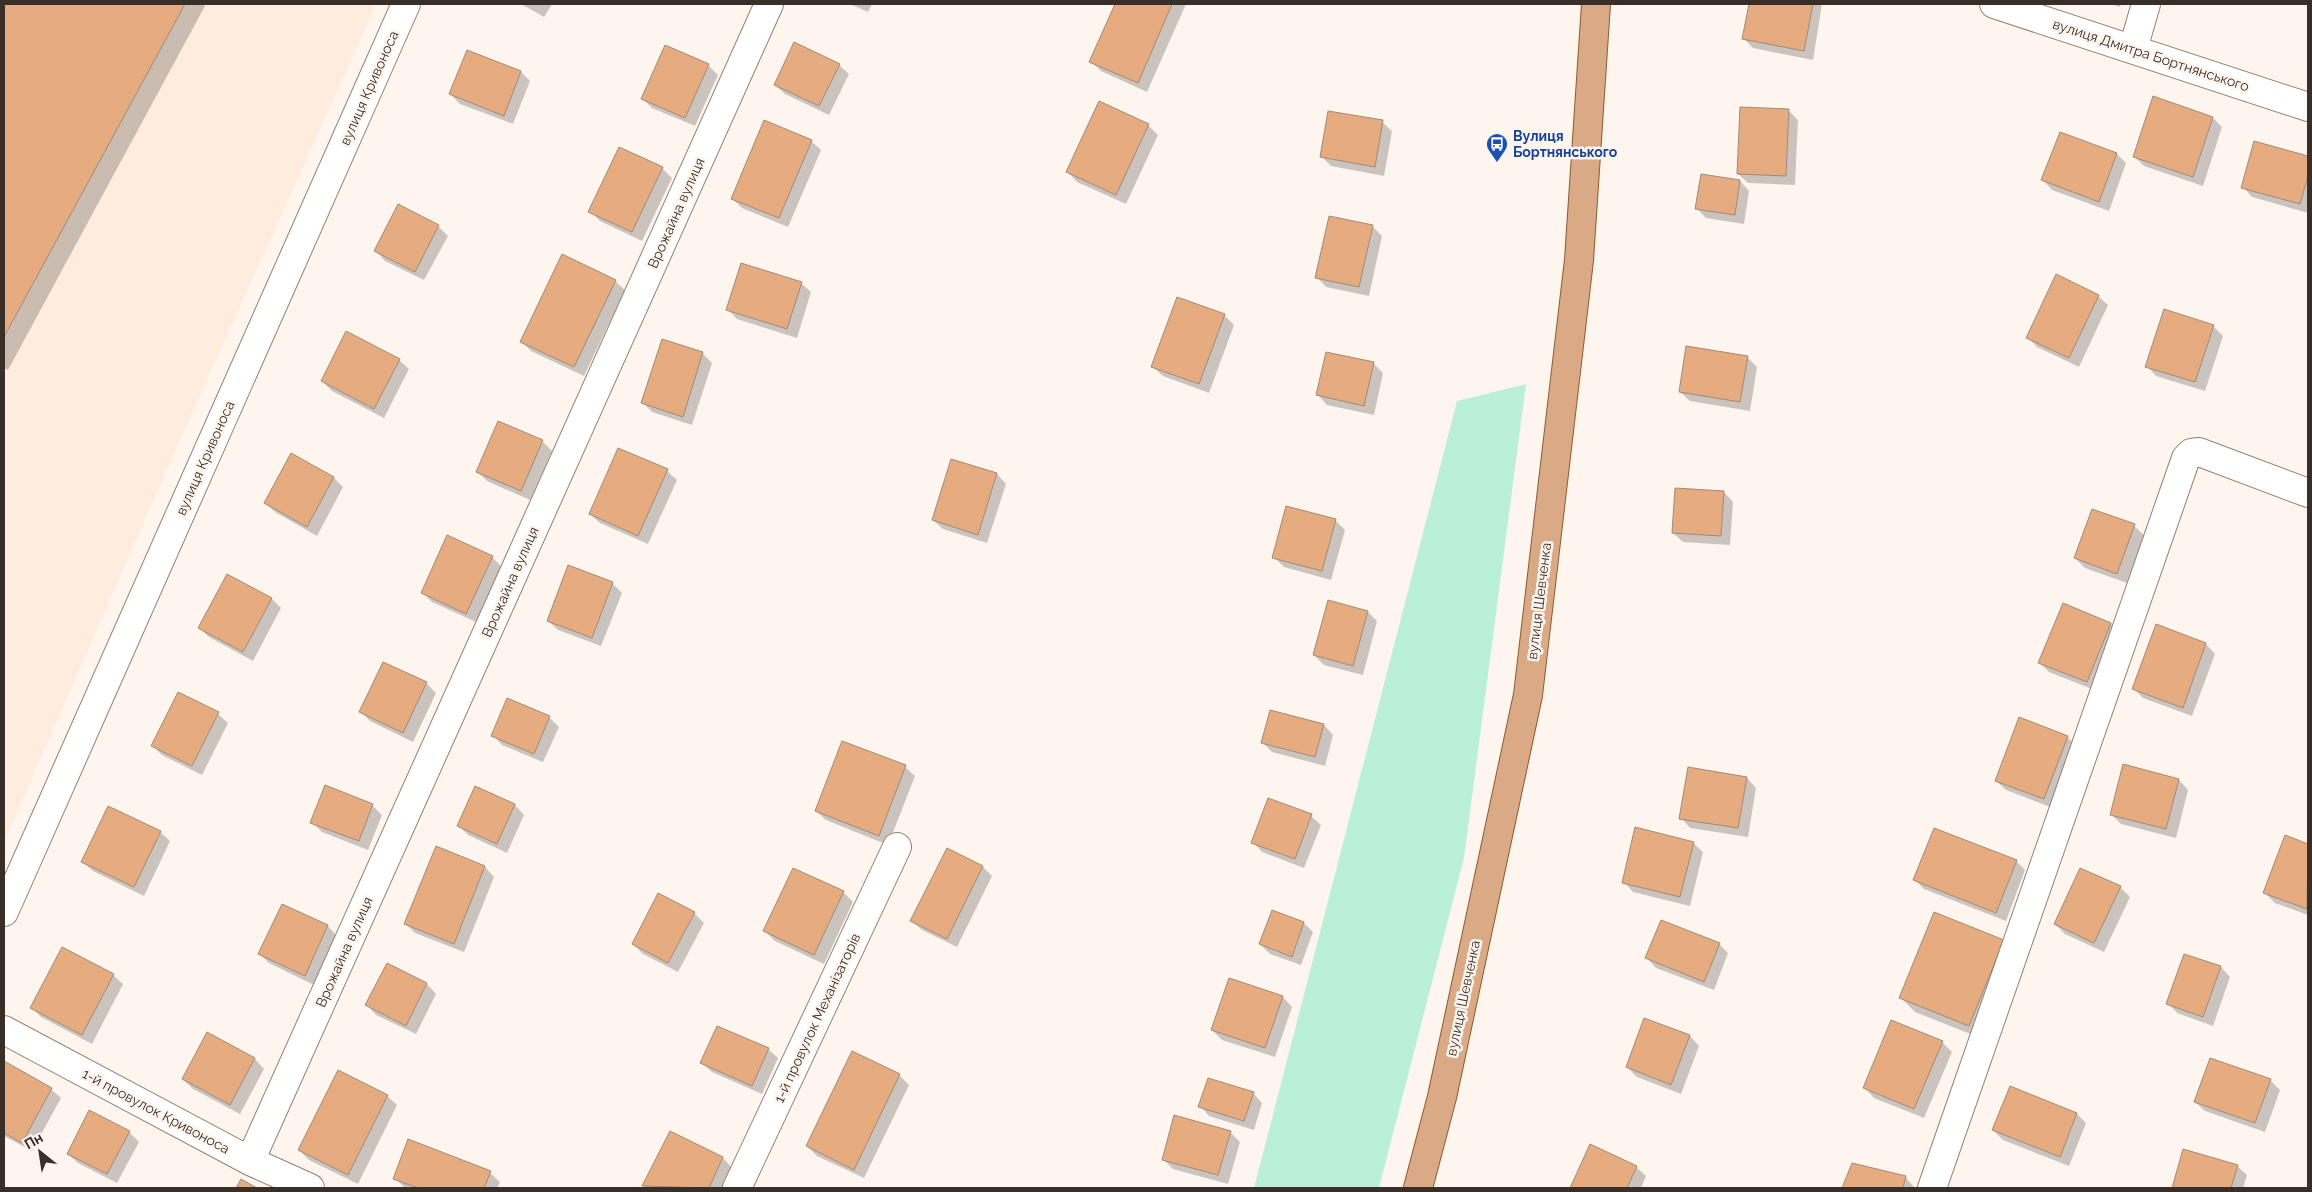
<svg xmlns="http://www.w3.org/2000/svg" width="2312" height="1192" font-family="Raleway,sans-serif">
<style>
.built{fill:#feecdf}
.green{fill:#baf1d6}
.shadow{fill:#0003}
.building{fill:#e6ac7f;stroke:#9f8a7b}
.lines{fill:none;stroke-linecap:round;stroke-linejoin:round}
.minor-casing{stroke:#958171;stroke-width:30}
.major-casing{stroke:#905a2f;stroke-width:30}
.minor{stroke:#fff;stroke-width:28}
.major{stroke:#d9aa85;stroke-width:28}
.labels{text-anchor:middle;stroke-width:5;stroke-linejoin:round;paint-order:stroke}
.street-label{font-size:14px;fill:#372f28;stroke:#fef5ee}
.transit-label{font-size:14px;font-weight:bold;fill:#164399;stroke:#fef5ee;text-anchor:start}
</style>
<rect width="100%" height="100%" fill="#fef5ee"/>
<path class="built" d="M4,4h364l7,3 -192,426 -179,409z"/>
<path class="green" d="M1526,384l-62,474 -85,330h-125l203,-787z"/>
<path class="shadow" d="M4,4h199l2,2 -197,364 -4,-2z
M521,4h31l-8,13z
M850,4h22l-4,8z
M1116,4h70l-39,88 -46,-21 -10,-10z
M1750,4h72l-9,56 -60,-12 -9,-9z
M2110,4h11l-1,3z
M708,65l10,10 -23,51 -43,-18 -10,-10z
M839,65l10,9 -20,41 -44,-21 -10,-9z
M521,72l9,9 -17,43 -53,-20 -10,-10z
M1788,110l10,10 -3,65 -47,-2 -10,-9z
M2213,118l9,9 -19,59 -59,-20 -10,-10z
M1382,122l10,9 -8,45 -53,-10 -9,-9z
M1148,125l10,10 -32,69 -49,-22 -9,-10z
M811,141l10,9 -33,77 -46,-19 -10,-10z
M2255,142l53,15v56l-56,-16 -9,-10z
M2117,154l9,9 -17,48 -57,-21 -9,-10z
M662,168l10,10 -30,63 -42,-20 -10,-10z
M1740,181l9,10 -5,33 -38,-6 -9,-9z
M438,226l10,10 -24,44 -39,-19 -9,-10z
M1372,226l10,10 -13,60 -43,-9 -9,-10z
M615,281l10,9 -41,86 -53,-25 -9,-9z
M801,283l10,9 -14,46 -60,-19 -10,-10z
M2098,296l10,9 -29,62 -42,-20 -9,-10z
M1224,315l10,10 -25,68 -46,-17 -10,-9z
M2213,326l10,10 -18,55 -49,-15 -9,-10z
M663,341l40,13 9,9 -20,62 -40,-13 -9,-9z
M1747,357l10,10 -7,44 -60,-10 -10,-9z
M399,360l10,9 -25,49 -52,-27 -10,-10z
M1373,363l10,10 -9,42 -47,-10 -9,-10z
M542,441l10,10 -22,49 -43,-19 -9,-9z
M291,455l43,23 9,9 -26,49 -42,-24 -10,-9z
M952,460l45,14 9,10 -19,59 -44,-14 -10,-9z
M667,471l10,9 -29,64 -48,-21 -10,-9z
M1724,492l9,10 -3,43 -47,-3 -10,-9z
M1335,520l10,10 -14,50 -47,-13 -10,-10z
M2134,526l10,9 -17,48 -42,-15 -10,-10z
M492,557l10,10 -26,55 -44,-20 -10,-10z
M227,575l45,24 9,9 -28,53 -44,-24 -10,-9z
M612,583l10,10 -21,53 -43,-16 -10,-9z
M2064,604l47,20 9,9 -23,58 -48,-19 -9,-9z
M1368,612l9,9 -14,54 -39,-10 -10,-10z
M2206,644l9,10 -23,62 -49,-18 -9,-9z
M426,683l10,10 -23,49 -43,-21 -9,-9z
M178,694l40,20 10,9 -26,52 -40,-20 -10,-10z
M1271,711l53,14 9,10 -8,31 -53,-14 -10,-10z
M549,717l10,10 -16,35 -41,-17 -9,-10z
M2067,737l10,9 -24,62 -47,-18 -10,-9z
M905,767l10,9 -27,69 -62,-25 -10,-9z
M1747,778l9,10 -8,49 -58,-9 -9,-10z
M2179,780l9,10 -12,48 -55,-14 -10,-10z
M476,787l39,18 9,10 -17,38 -39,-18 -10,-10z
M372,805l10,10 -14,35 -46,-18 -10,-10z
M1311,816l10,9 -17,43 -42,-16 -9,-10z
M160,832l10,9 -26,55 -51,-25 -10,-9z
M2285,837l23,8v70l-33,-12 -10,-10z
M1693,843l10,9 -13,54 -57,-14 -9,-10z
M2016,861l9,9 -19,51 -82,-32 -9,-9z
M485,867l9,10 -30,75 -49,-19 -9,-9z
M983,867l9,9 -35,71 -35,-17 -10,-9z
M2120,887l10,10 -26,55 -39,-18 -10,-10z
M843,892l10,10 -29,62 -49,-23 -10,-10z
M283,906l45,20 9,10 -23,49 -45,-22 -9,-9z
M694,913l10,10 -26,49 -35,-18 -10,-10z
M1304,923l9,9 -12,33 -31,-11 -10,-10z
M2003,941l-20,98 -68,-27 -14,-14z
M1719,944l9,9 -14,37 -58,-22 -9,-10z
M2185,955l36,12 9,10 -17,49 -36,-13 -9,-10z
M387,965l40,19 9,10 -20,40 -40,-19 -9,-10z
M113,975l10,9 -31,60 -51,-27 -9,-9z
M1283,997l9,10 -17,50 -53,-17 -10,-10z
M208,1034l47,25 9,10 -24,45 -47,-25 -10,-10z
M1690,1036l9,10 -18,48 -44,-17 -10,-10z
M1942,1042l10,10 -28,66 -50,-20 -9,-10z
M768,1049l10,9 -16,36 -50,-22 -10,-9z
M852,1053l47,22 10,10 -45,93 -47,-22 -10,-10z
M4,1062l47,27 10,9 -29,53 -28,-15z
M2270,1080l10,10 -15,42 -60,-21 -10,-9z
M1253,1093l9,10 -8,27 -45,-14 -9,-10z
M387,1096l10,9 -39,79 -49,-24 -10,-10z
M2077,1114l9,9 -17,43 -66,-26 -10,-10z
M129,1132l10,10 -22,41 -39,-20 -10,-9z
M1230,1132l10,10 -12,42 -55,-15 -10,-10z
M670,1133l53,25 9,10 -10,20h-76l-2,-2z
M1590,1146l46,21 10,9 -5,12h-70z
M2184,1150l53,16 10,9 -4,13h-70z
M1853,1165l52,12 10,11h-72z
M490,1173l10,9 -3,6h-92l-10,-10z"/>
<path class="building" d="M4,4h181l-181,333z
M1115,4h57l-34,79 -49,-21z
M1749,4h64l-9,47 -62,-12z
M794,42l46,22 -21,42 -45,-21z
M665,45l44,19 -24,54 -44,-19z
M467,50l54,21 -17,45 -55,-22z
M2153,96l60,21 -20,60 -60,-20z
M1099,101l50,23 -33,71 -50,-23z
M1740,107l49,2 -3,67 -49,-2z
M1328,111l55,9 -8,47 -55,-10z
M764,120l48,20 -33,78 -48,-19z
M2060,132l57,21 -18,49 -58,-22z
M2254,141l54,15v20l-8,28 -59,-16z
M619,147l44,20 -31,65 -44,-20z
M1701,174l39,6 -5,35 -40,-6z
M398,204l41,21 -24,47 -41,-21z
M1329,216l44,9 -14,62 -44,-9z
M562,254l54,26 -42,87 -54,-25z
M741,263l61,19 -15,47 -61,-19z
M2056,274l43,21 -30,63 -43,-20z
M1177,297l48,17 -26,70 -48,-17z
M2164,309l50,16 -19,57 -50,-15z
M346,331l54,28 -26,50 -53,-28z
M662,339l41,13 -20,65 -42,-14z
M1686,346l62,10 -8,46 -61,-10z
M1326,352l48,10 -10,44 -48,-11z
M498,421l45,19 -22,51 -45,-19z
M618,448l50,21 -30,67 -49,-22z
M291,453l43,24 -27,50 -43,-24z
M951,459l46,14 -19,62 -46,-15z
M1675,488l49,3 -3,45 -49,-3z
M1286,506l50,13 -14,52 -50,-13z
M2092,509l43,15 -18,50 -43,-16z
M447,535l46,21 -27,58 -45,-21z
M568,565l45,17 -21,56 -45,-17z
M227,574l45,24 -29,54 -45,-24z
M1328,600l40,11 -15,55 -40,-11z
M2063,603l48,20 -24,59 -49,-19z
M2156,624l50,19 -23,65 -51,-19z
M383,662l44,20 -24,51 -44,-21z
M178,692l41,20 -27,54 -41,-20z
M507,698l43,18 -16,38 -43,-18z
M1270,710l54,14 -9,33 -54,-14z
M2019,717l49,19 -24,63 -49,-18z
M842,741l64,24 -27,71 -64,-25z
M2123,764l56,15 -13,50 -56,-14z
M1688,767l59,10 -9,51 -59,-9z
M325,785l48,19 -14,37 -49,-18z
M475,786l40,18 -18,40 -40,-18z
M1268,798l44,16 -17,45 -44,-16z
M108,806l53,25 -27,56 -53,-25z
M1635,827l59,15 -14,55 -58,-14z
M1934,828l83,32 -21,53 -83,-33z
M2285,835l23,9 -1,65 -44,-16z
M436,846l49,20 -31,78 -50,-20z
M947,848l36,18 -36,73 -37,-18z
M793,868l51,23 -30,64 -51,-24z
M2080,868l41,18 -27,57 -40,-19z
M658,893l37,19 -27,51 -36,-19z
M282,904l46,21 -23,51 -47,-22z
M1272,910l32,12 -12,35 -33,-13z
M1934,912l70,28 -35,86 -70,-28z
M1661,920l59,23 -16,39 -59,-24z
M62,947l52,27 -32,61 -52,-27z
M2184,954l37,12 -18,51 -37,-13z
M387,963l40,20 -21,43 -41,-21z
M1229,978l54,18 -18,52 -54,-18z
M1644,1018l46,17 -19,50 -45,-18z
M1891,1020l52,21 -29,68 -51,-21z
M717,1026l52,22 -17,38 -52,-23z
M207,1032l48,26 -25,47 -48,-26z
M852,1051l48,23 -46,96 -48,-24z
M2210,1058l61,21 -16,44 -61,-21z
M4,1061l48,27 -30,55 -18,-10z
M338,1070l50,25 -40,80 -50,-25z
M1208,1078l46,14 -10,29 -46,-14z
M2010,1086l67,27 -17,44 -68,-27z
M89,1110l41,21 -23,43 -40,-20z
M1174,1115l57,16 -13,44 -56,-15z
M670,1131l53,26 -14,31 -67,-2z
M408,1139l83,32 -7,17h-66l-25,-9z
M1590,1144l47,22 -10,22h-57z
M2183,1149l55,16 -7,23h-59z
M1852,1163l54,13 -3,12h-61z
M241,1179l16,9h-21z"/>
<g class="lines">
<g class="minor-casing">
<path id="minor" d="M1994,4l314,103
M2133,49l13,-45
M4,912l402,-908
M4,1030l246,131 60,27
M250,1161l519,-1157
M737,1188l160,-341
M1932,1188l254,-730 5,-5 8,-1 109,41"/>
</g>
<g class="major-casing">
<path id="major" d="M1418,1188l24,-91 86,-402 51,-435 17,-256"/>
</g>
<use href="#minor" class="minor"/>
<use href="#major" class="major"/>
</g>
<defs>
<g id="bus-pin" transform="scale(1.125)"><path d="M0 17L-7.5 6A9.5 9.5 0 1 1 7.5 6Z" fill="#1a4fb4" stroke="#fef5ee"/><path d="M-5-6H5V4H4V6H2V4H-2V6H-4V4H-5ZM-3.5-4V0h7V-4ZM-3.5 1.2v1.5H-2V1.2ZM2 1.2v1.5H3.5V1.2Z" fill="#fff"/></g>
</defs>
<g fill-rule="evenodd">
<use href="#bus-pin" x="1497" y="144"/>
</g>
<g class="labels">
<g class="street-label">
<text transform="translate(2151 55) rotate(18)" y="5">вулиця Дмитра Бортнянського</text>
<text transform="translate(369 88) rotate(-66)" y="5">вулиця Кривоноса</text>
<text transform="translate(676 213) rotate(-66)" y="5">Врожайна вулиця</text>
<text transform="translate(205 458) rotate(-66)" y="5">вулиця Кривоноса</text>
<text transform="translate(510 582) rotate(-66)" y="5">Врожайна вулиця</text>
<text transform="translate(1539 601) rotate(-83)" y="5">вулиця Шевченка</text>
<text transform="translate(344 952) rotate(-66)" y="5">Врожайна вулиця</text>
<text transform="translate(1463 998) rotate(-78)" y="5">вулиця Шевченка</text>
<text transform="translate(817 1018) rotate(-65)" y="5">1-й провулок Механізаторів</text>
<text transform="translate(156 1111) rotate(28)" y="5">1-й провулок Кривоноса</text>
</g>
<g class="transit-label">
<text x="1513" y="141">Вулиця<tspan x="1513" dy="16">Бортнянського</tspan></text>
</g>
</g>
<rect width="2312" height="1192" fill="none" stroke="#372f28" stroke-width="10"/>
<g transform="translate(40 1152) rotate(330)" stroke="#fef5ee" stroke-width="4" paint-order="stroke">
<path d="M0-4L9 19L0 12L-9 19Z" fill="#372f28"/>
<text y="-8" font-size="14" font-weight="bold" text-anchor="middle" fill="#372f28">Пн</text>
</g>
</svg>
